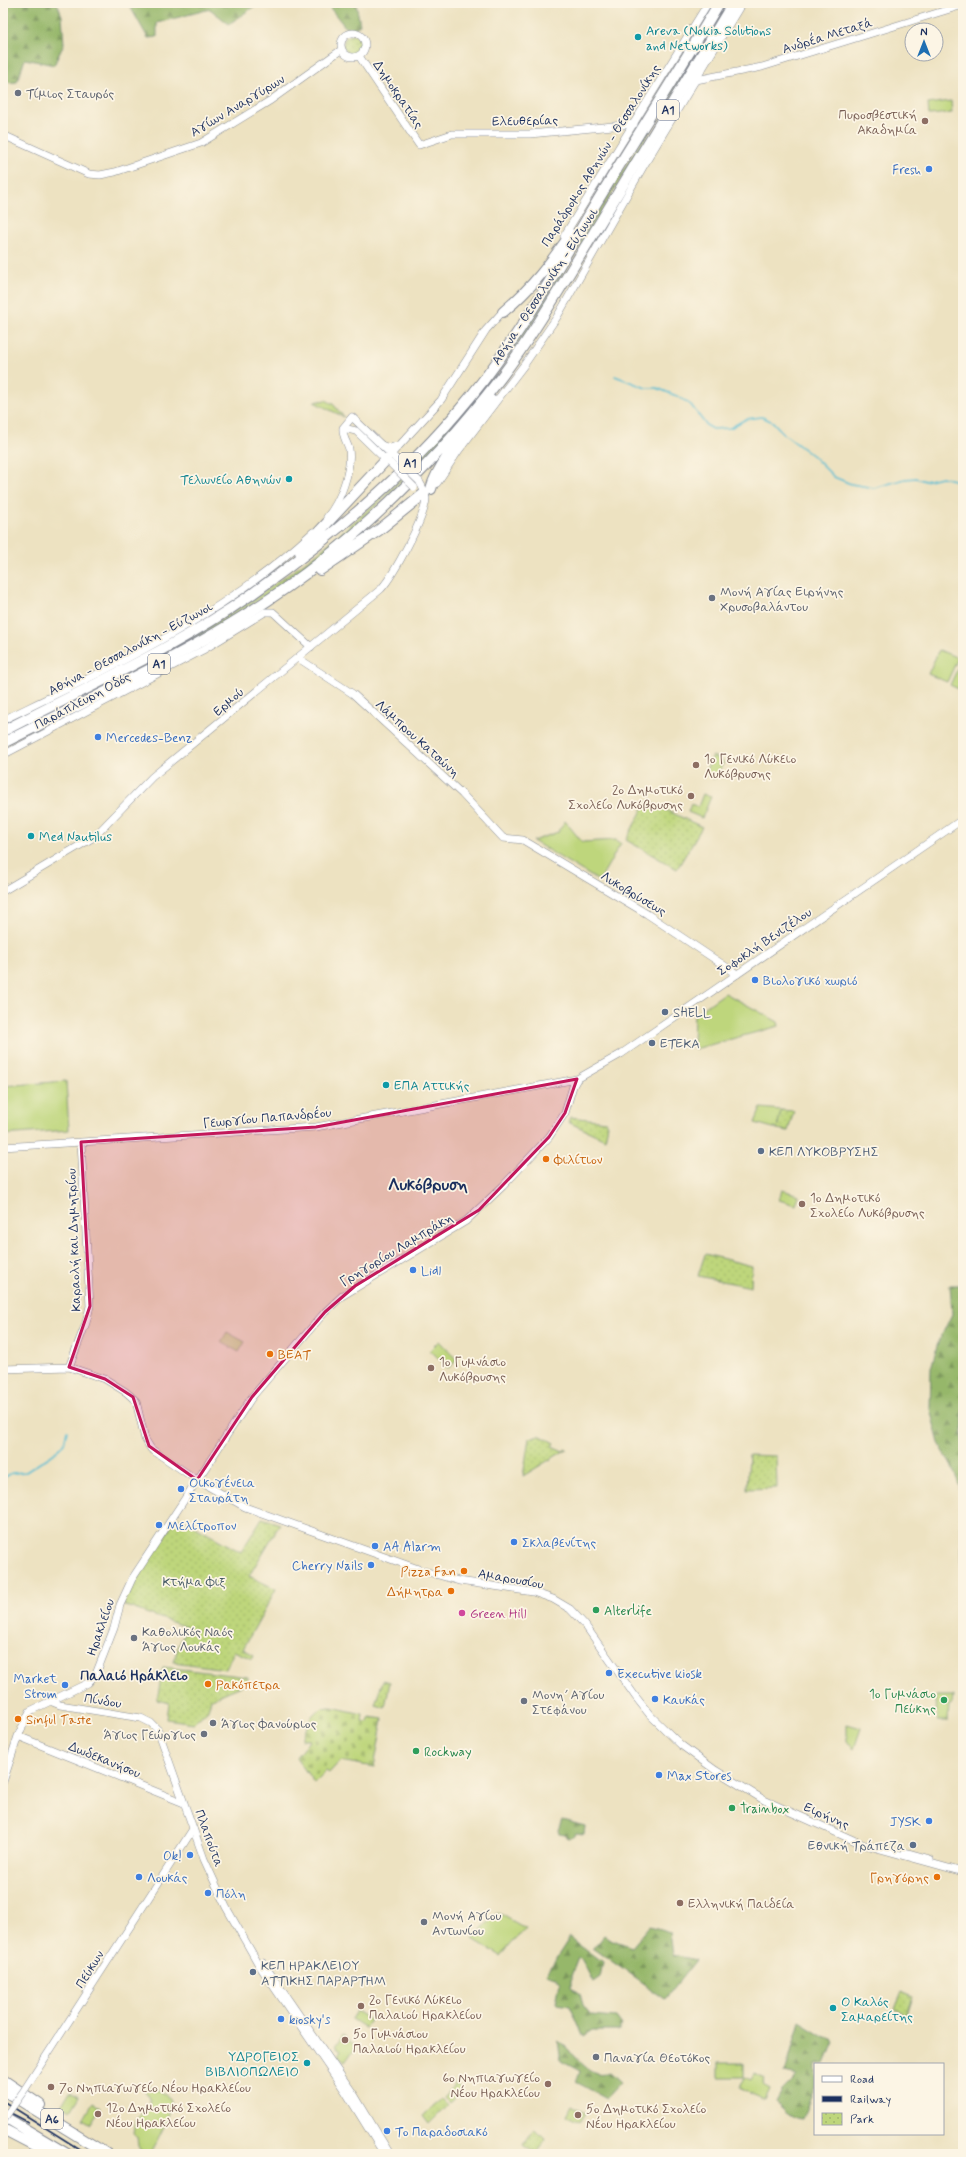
<svg xmlns="http://www.w3.org/2000/svg" width="966" height="2157" font-family="Mynerve,sans-serif">
<style>
.green{fill:#bed67b;stroke:#6c826c}
.forest{fill:url(#forest-firs);stroke:#587364}
.cemetery{fill:url(#cemetery-stones);stroke:#6c826c}
.park{fill:url(#park-dots);stroke:#6c826c}
.lines{fill:none;stroke-linecap:round;stroke-linejoin:round}
.stream{stroke:#56bdd4;stroke-width:1.5}
.tertiary-casing{stroke:#848890;stroke-width:8}
.secondary-casing{stroke:#848890;stroke-width:8}
.motorway-casing{stroke:#848890;stroke-width:12}
.tertiary{stroke:#fff;stroke-width:7}
.secondary{stroke:#fff;stroke-width:7}
.motorway{stroke:#fff;stroke-width:10}
.rail{stroke:#1b2f5e;stroke-width:1.5}
.tertiary-bridge-casing{stroke:#848890;stroke-width:8;stroke-linecap:butt}
.tertiary-bridge{stroke:#fff;stroke-width:7}
.marked{fill:#c2185b;fill-opacity:0.2;stroke:#c2185b;stroke-width:3;stroke-linejoin:round}
.culture-dot{fill:#0f9aa8;stroke:#fcf5e5;stroke-width:1.5}
.worship-dot{fill:#6b7280;stroke:#fcf5e5;stroke-width:1.5}
.education-dot{fill:#8d6e63;stroke:#fcf5e5;stroke-width:1.5}
.shop-dot{fill:#3f7fe0;stroke:#fcf5e5;stroke-width:1.5}
.service-dot{fill:#5c6f8a;stroke:#fcf5e5;stroke-width:1.5}
.food-dot{fill:#e8710a;stroke:#fcf5e5;stroke-width:1.5}
.leisure-dot{fill:#2e9e5b;stroke:#fcf5e5;stroke-width:1.5}
.hotel-dot{fill:#d1479c;stroke:#fcf5e5;stroke-width:1.5}
.labels{text-anchor:middle;stroke-width:3.5;stroke-linejoin:round;paint-order:stroke}
.shield{fill:#fcf5e5;stroke:#5e6a86;stroke-width:1}
.shield-label{font-size:12px;font-weight:bold;fill:#1b2f5e}
.culture-label{font-size:13px;fill:#0d838f;stroke:#fcf5e5;text-anchor:start}
.street-label{font-size:13px;fill:#1b2f5e;stroke:#fcf5e5}
.worship-label{font-size:13px;fill:#5b616d;stroke:#fcf5e5;text-anchor:start}
.education-label{font-size:13px;fill:#785e54;stroke:#fcf5e5;text-anchor:start}
.shop-label{font-size:13px;fill:#366cbe;stroke:#fcf5e5;text-anchor:start}
.service-label{font-size:13px;fill:#4e5e75;stroke:#fcf5e5;text-anchor:start}
.food-label{font-size:13px;fill:#c56008;stroke:#fcf5e5;text-anchor:start}
.park-label{font-size:13px;fill:#445965;stroke:#fcf5e5}
.leisure-label{font-size:13px;fill:#27864d;stroke:#fcf5e5;text-anchor:start}
.hotel-label{font-size:13px;fill:#b23c85;stroke:#fcf5e5;text-anchor:start}
.neighbourhood-label{font-size:14px;font-weight:bold;fill:#1b2f5e;stroke:#fcf5e5}
.district-label{font-size:17px;font-weight:bold;fill:#1b2f5e;stroke:#fcf5e5}
</style>
<defs>
<pattern id="forest-firs" width="22" height="20" patternUnits="userSpaceOnUse"><rect width="22" height="20" fill="#96b76b"/><path d="M5 1l3.5 6h-7zM16 11l3.5 6h-7z" fill="#7a955b"/></pattern>
<pattern id="cemetery-stones" width="16" height="16" patternUnits="userSpaceOnUse"><rect width="16" height="16" fill="#bed67b"/><path d="M2 7V4a2 2 0 0 1 4 0v3zM10 15v-3a2 2 0 0 1 4 0v3z" fill="#a3b86d"/></pattern>
<pattern id="park-dots" width="8" height="8" patternUnits="userSpaceOnUse"><rect width="8" height="8" fill="#bed67b"/><path d="M2 2h.1M6 6h.1" fill="none" stroke="#a3b86d" stroke-width="1.8" stroke-linecap="round"/></pattern>
</defs>
<rect width="100%" height="100%" fill="#fcf5e5"/>
<filter id="ink" filterUnits="userSpaceOnUse"><feTurbulence type="fractalNoise" baseFrequency=".025" numOctaves="2"/><feDisplacementMap in="SourceGraphic" scale="8" xChannelSelector="R" yChannelSelector="G"/><feConvolveMatrix kernelMatrix="1 2 1 2 8 2 1 2 1" color-interpolation-filters="sRGB"/></filter>
<filter id="wash" filterUnits="userSpaceOnUse"><feTurbulence type="fractalNoise" baseFrequency=".012" numOctaves="4" result="noise"/><feDisplacementMap in="SourceGraphic" scale="16" xChannelSelector="R" yChannelSelector="G"/><feGaussianBlur stdDeviation="0.9" result="paint"/><feColorMatrix in="noise" values="0 0 0 0 0 0 0 0 0 0 0 0 0 0 0 0 0 1.4 0 .05"/><feComposite in="paint" operator="in"/></filter>
<g filter="url(#wash)">
<rect width="100%" height="100%" fill="#ede2c1"/>
<path class="green" d="M725,3h3l-191,313c-83,123 -189,231 -316,308 -70,42 -145,78 -218,115v-2l176,-92 75,-46 64,-46 61,-53 37,-36 119,-149z
M951,101l1,12 -23,2 -1,-11z
M326,400l7,4 11,13 -30,-15z
M939,650l19,8 -11,24 -19,-8z
M961,661l2,1v29l-13,-6z
M713,756l11,6 -10,17 -10,-6z
M703,794l8,3 -9,21 -14,-6 3,-8 7,3z
M565,821l17,21 34,-2 5,3 -22,38 -66,-40 25,-9z
M725,993l53,29 1,4 -84,23 -2,-3 1,-31z
M66,1081l3,49 -66,5v-49z
M761,1108l20,2 -4,19 -22,-6z
M782,1190l17,5 -3,10 -17,-5z
M227,1332l18,10 -6,10 -18,-10z
M439,1341l18,19 -9,8 -18,-18z
M936,1696h17l-1,8 -3,1 -1,16h-11z
M847,1724l14,4 -7,21 -7,-8z
M497,1912l28,16 -24,28 -28,-17z
M356,2011l14,9 -5,8 -14,-9z
M342,2035l14,11 -10,15 -8,-6 3,-5 -6,-4z
M719,2063h24v14h-24z
M754,2074l11,5 -2,6 7,4 -5,11 -26,-12 5,-11 7,3z
M146,2083c8,4 21,10 24,19 3,11 -15,42 -20,52h-7l-5,-9 -1,-8 -4,-4 2,-13 15,-16v-7l-6,-7z
M70,2091l9,5 -9,15 -9,-5z
M93,2102l8,6 -10,16 -8,-5z
M572,2105l14,8 -6,9 -13,-7z"/>
<path class="forest" d="M3,3h54l5,13 2,28 -10,21 -29,-6 -8,23 -14,1z
M128,3h131l-30,21 -19,-15 -53,14v14l-9,1z
M311,3h45l4,22 -11,7 -22,-28 -11,4z
M950,1285h13v314l-3,-112 -7,-18 -14,-26 -9,-34 1,-41 7,-25 14,-29z
M562,1820l23,6 -1,8 -8,-1 -6,5 -4,-1 -1,-2 -6,-1 -1,-4z
M650,1926l20,6 3,23 23,5 -31,39 -72,-51 11,-13 6,4 22,8z
M570,1937l33,25 -3,15 -7,5 -11,-22 -4,-2 -7,18v12l9,6 3,11 8,10 25,2 6,8 -4,6h-26l-8,6 -14,-32 -14,-2 4,-20 -5,-6 -9,-3z
M800,2021l34,21 -9,22h-10v23l-13,32c-11,-1 -18,-9 -26,-17l6,-11 15,-15 -12,-3z
M558,2041c15,8 31,41 51,32l11,10 -14,15 -30,-16 4,-11 -19,-10z"/>
<path class="cemetery" d="M331,1707l32,7 -1,7 6,1 1,-5 14,2 -9,48 -34,-6 -11,12 -3,-2 -12,12 -18,-26 14,-17h-8c7,-16 8,-33 29,-33z"/>
<path class="park" d="M343 45a10 10 0 1 1 20 0a10 10 0 1 1-20 0Z
M647,801l55,26 -25,42 -51,-29z
M781,1110l13,1 -6,20 -11,-2z
M570,1117l36,4 2,4 -3,14 -37,-17z
M705,1254l47,12 -1,21 -53,-11z
M539,1435l15,8 -2,3 11,5 2,-3 2,1 -44,27 6,-38z
M749,1455l27,1 1,32 -30,1z
M177,1517l64,35 21,-34 18,6 -31,52 27,13 -33,60 11,6 -2,4 -18,-8 -8,18 -53,-7 13,-35 -63,-22 11,-22z
M163,1667l85,10v6l-37,16 -3,11 -14,13 -27,-4 2,-16 -12,-3z
M383,1680l7,2 -5,25 -10,-3z
M902,1992l11,5 -6,18 -12,-6z
M456,2083l7,7 -14,13 -6,-6z
M440,2099l7,7 -18,18 -6,-8z
M533,2129l13,9 -9,16 -14,-10z"/>
<g class="lines">
<path class="stream" d="M615,376l31,12h11l22,9 12,8 15,20 7,4 17,-1 16,-9 16,-2 11,5 11,12 29,22 21,21 17,7 23,4 31,-9 11,-1 9,3 16,-4 17,4 5,5
M5,1477l7,-4 14,-1 26,-17 12,-11 3,-14"/>
</g>
</g>
<g filter="url(#ink)">
<g class="lines">
<g class="tertiary-casing">
<path id="tertiary" d="M341 45a12 12 0 1 1 24 0a12 12 0 1 1-24 0Z
M359,56l60,89 33,-11h78l104,-10
M696,80l66,-13 201,-62
M3,135l86,39 11,1 15,-3 86,-29 70,-43 70,-50
M343,428l13,3 33,32
M327,517c13,-15 25,-47 22,-68 -2,-7 -7,-13 -6,-21l9,-11 43,41
M298,658l55,36 109,100 41,44 20,2 124,74 90,60
M3,720c109,-53 221,-104 310,-188
M3,755l200,-105 62,-38h8l38,35
M3,891l91,-54 58,-60 229,-188c12,-13 45,-73 45,-91 -1,-6 -4,-12 -7,-17
M25,2089l168,-260"/>
</g>
<g class="secondary-casing">
<path id="secondary" d="M564,236l144,-233
M381,445l9,3 9,-3
M386,460l55,-60 45,-70 19,-21
M437,483l22,-33 65,-85 33,-48 86,-150 99,-164
M3,1147l313,-20 261,-48 44,-25 342,-235
M69,1367l17,-44 4,-17 -9,-164
M3,1369l66,-2 36,12 21,13 10,9 9,38 6,10 46,31 48,27 176,63 38,11 74,11 20,7 17,10 15,16 50,71 15,19 31,30 34,25 49,30 98,44 101,28
M50,1701l10,4 81,13 10,5 7,7 46,129 22,48 33,58 86,126 39,63
M18,1736l166,67
M3,1782l15,-46 12,-25 58,-28 8,-9 18,-46 6,-23 12,-26 120,-182 73,-85 17,-16 124,-75 37,-35 46,-49 16,-24 8,-27 4,-7
M905,1852l25,7
M263,1963l92,133 35,58"/>
</g>
<g class="motorway-casing">
<path id="motorway" d="M503,312c29,-24 46,-47 68,-78
M431,489c7,-28 43,-65 60,-89
M300,552l86,-92
M320,570l59,-40 46,-37
M3,731c84,-44 171,-82 249,-137 73,-52 145,-111 204,-180 56,-64 96,-137 139,-209 41,-68 84,-134 124,-202
M3,743c109,-55 224,-106 320,-183 67,-53 127,-116 179,-184 33,-44 61,-93 90,-140 47,-77 94,-155 141,-233
M3,2080l37,25
M3,2090l104,64
M3,2116l64,38
M3,2129l48,25"/>
</g>
<use href="#tertiary" class="tertiary"/>
<use href="#secondary" class="secondary"/>
<use href="#motorway" class="motorway"/>
<path class="rail" d="M3,2101l84,53
M3,2109l25,13"/>
<g class="tertiary-bridge-casing">
<path id="tertiary-bridge" d="M395,458l24,23
M390,463l24,24
M3,2120l22,-31"/>
</g>
<use href="#tertiary-bridge" class="tertiary-bridge"/>
</g>
</g>
<path class="marked" d="M577,1079l-12,34 -16,24 -70,73 -124,76 -30,26 -73,85 -55,83 -48,-34 -16,-49 -28,-18 -36,-12 21,-61 -9,-164 235,-15z"/>
<g class="culture-dot">
<circle cx="638" cy="37" r="4"/>
<circle cx="289" cy="479" r="4"/>
<circle cx="31" cy="836" r="4"/>
<circle cx="386" cy="1085" r="4"/>
<circle cx="833" cy="2008" r="4"/>
<circle cx="307" cy="2063" r="4"/>
</g>
<g class="worship-dot">
<circle cx="18" cy="93" r="4"/>
<circle cx="712" cy="598" r="4"/>
<circle cx="134" cy="1638" r="4"/>
<circle cx="524" cy="1701" r="4"/>
<circle cx="213" cy="1723" r="4"/>
<circle cx="204" cy="1734" r="4"/>
<circle cx="424" cy="1922" r="4"/>
<circle cx="596" cy="2057" r="4"/>
</g>
<g class="education-dot">
<circle cx="925" cy="121" r="4"/>
<circle cx="696" cy="765" r="4"/>
<circle cx="691" cy="796" r="4"/>
<circle cx="802" cy="1204" r="4"/>
<circle cx="431" cy="1368" r="4"/>
<circle cx="680" cy="1903" r="4"/>
<circle cx="361" cy="2006" r="4"/>
<circle cx="345" cy="2040" r="4"/>
<circle cx="548" cy="2084" r="4"/>
<circle cx="51" cy="2087" r="4"/>
<circle cx="98" cy="2114" r="4"/>
<circle cx="578" cy="2115" r="4"/>
</g>
<g class="shop-dot">
<circle cx="929" cy="169" r="4"/>
<circle cx="98" cy="737" r="4"/>
<circle cx="755" cy="980" r="4"/>
<circle cx="413" cy="1270" r="4"/>
<circle cx="181" cy="1489" r="4"/>
<circle cx="159" cy="1525" r="4"/>
<circle cx="514" cy="1542" r="4"/>
<circle cx="375" cy="1546" r="4"/>
<circle cx="371" cy="1565" r="4"/>
<circle cx="609" cy="1673" r="4"/>
<circle cx="65" cy="1685" r="4"/>
<circle cx="655" cy="1699" r="4"/>
<circle cx="659" cy="1775" r="4"/>
<circle cx="929" cy="1821" r="4"/>
<circle cx="190" cy="1855" r="4"/>
<circle cx="139" cy="1877" r="4"/>
<circle cx="208" cy="1893" r="4"/>
<circle cx="281" cy="2019" r="4"/>
<circle cx="387" cy="2131" r="4"/>
</g>
<g class="service-dot">
<circle cx="665" cy="1012" r="4"/>
<circle cx="652" cy="1043" r="4"/>
<circle cx="761" cy="1151" r="4"/>
<circle cx="913" cy="1845" r="4"/>
<circle cx="253" cy="1972" r="4"/>
</g>
<g class="food-dot">
<circle cx="546" cy="1159" r="4"/>
<circle cx="270" cy="1354" r="4"/>
<circle cx="464" cy="1571" r="4"/>
<circle cx="451" cy="1591" r="4"/>
<circle cx="208" cy="1684" r="4"/>
<circle cx="18" cy="1719" r="4"/>
<circle cx="937" cy="1877" r="4"/>
</g>
<g class="leisure-dot">
<circle cx="596" cy="1610" r="4"/>
<circle cx="944" cy="1700" r="4"/>
<circle cx="416" cy="1751" r="4"/>
<circle cx="732" cy="1808" r="4"/>
</g>
<circle class="hotel-dot" cx="462" cy="1613" r="4"/>
<g class="labels">
<g class="shield">
<rect x="657" y="100" width="22" height="20" rx="3"/>
<rect x="399" y="453" width="22" height="20" rx="3"/>
<rect x="148" y="654" width="22" height="20" rx="3"/>
<rect x="41" y="2109" width="22" height="20" rx="3"/>
</g>
<g class="shield-label">
<text x="668" y="114">Α1</text>
<text x="410" y="467">Α1</text>
<text x="159" y="668">Α1</text>
<text x="52" y="2123">Α6</text>
</g>
<g class="culture-label">
<text x="646" y="35">Areva (Nokia Solutions<tspan x="646" dy="15">and Networks)</tspan></text>
<text x="281" y="484" text-anchor="end">Τελωνείο Αθηνών</text>
<text x="39" y="841">Med Nautilus</text>
<text x="394" y="1090">ΕΠΑ Αττικής</text>
<text x="841" y="2006">Ο Καλός<tspan x="841" dy="15">Σαμαρείτης</tspan></text>
<text x="299" y="2061" text-anchor="end">ΥΔΡΟΓΕΙΟΣ<tspan x="299" dy="15">ΒΙΒΛΙΟΠΩΛΕΙΟ</tspan></text>
</g>
<g class="street-label">
<text transform="translate(827 35) rotate(-17)" y="5">Ανδρέα Μεταξά</text>
<text transform="translate(399 94) rotate(56)" y="5">Δημοκρατίας</text>
<text transform="translate(237 105) rotate(-31)" y="5">Αγίων Αναργύρων</text>
<text transform="translate(525 120) rotate(-1)" y="5">Ελευθερίας</text>
<text transform="translate(600 155) rotate(-58)" y="5">Παράδρομος Αθηνών - Θεσσαλονίκης</text>
<text transform="translate(544 286) rotate(-57)" y="5">Αθήνα - Θεσσαλονίκη - Εύζωνοι</text>
<text transform="translate(130 648) rotate(-28)" y="5">Αθήνα - Θεσσαλονίκη - Εύζωνοι</text>
<text transform="translate(82 700) rotate(-28)" y="5">Παράπλευρη Οδός</text>
<text transform="translate(228 701) rotate(-41)" y="5">Ερμού</text>
<text transform="translate(418 738) rotate(42)" y="5">Λάμπρου Κατσώνη</text>
<text transform="translate(634 893) rotate(31)" y="5">Λυκοβρύσεως</text>
<text transform="translate(764 941) rotate(-34)" y="5">Σοφοκλή Βενιζέλου</text>
<text transform="translate(267 1117) rotate(-5)" y="5">Γεωργίου Παπανδρέου</text>
<text transform="translate(73 1240) rotate(-92)" y="5">Καραολή και Δημητρίου</text>
<text transform="translate(396 1249) rotate(-31)" y="5">Γρηγορίου Λαμπράκη</text>
<text transform="translate(511 1578) rotate(10)" y="5">Αμαρουσίου</text>
<text transform="translate(100 1627) rotate(-71)" y="5">Ηρακλείου</text>
<text transform="translate(103 1700) rotate(9)" y="5">Πίνδου</text>
<text transform="translate(105 1759) rotate(22)" y="5">Δωδεκανήσου</text>
<text transform="translate(827 1815) rotate(24)" y="5">Ειρήνης</text>
<text transform="translate(210 1838) rotate(70)" y="5">Πλαπούτα</text>
<text transform="translate(89 1969) rotate(-58)" y="5">Πεύκων</text>
</g>
<g class="worship-label">
<text x="26" y="98">Τίμιος Σταυρός</text>
<text x="720" y="596">Μονή Αγίας Ειρήνης<tspan x="720" dy="15">Χρυσοβαλάντου</tspan></text>
<text x="142" y="1636">Καθολικός Ναός<tspan x="142" dy="15">Άγιος Λουκάς</tspan></text>
<text x="532" y="1699">Μονη΄Αγίου<tspan x="532" dy="15">Στεφάνου</tspan></text>
<text x="221" y="1728">Άγιος Φανούριος</text>
<text x="196" y="1739" text-anchor="end">Άγιος Γεώργιος</text>
<text x="432" y="1920">Μονή Αγίου<tspan x="432" dy="15">Αντωνίου</tspan></text>
<text x="604" y="2062">Παναγία Θεοτόκος</text>
</g>
<g class="education-label">
<text x="917" y="119" text-anchor="end">Πυροσβεστική<tspan x="917" dy="15">Ακαδημία</tspan></text>
<text x="704" y="763">1ο Γενικό Λύκειο<tspan x="704" dy="15">Λυκόβρυσης</tspan></text>
<text x="683" y="794" text-anchor="end">2ο Δημοτικό<tspan x="683" dy="15">Σχολείο Λυκόβρυσης</tspan></text>
<text x="810" y="1202">1ο Δημοτικό<tspan x="810" dy="15">Σχολείο Λυκόβρυσης</tspan></text>
<text x="439" y="1366">1ο Γυμνάσιο<tspan x="439" dy="15">Λυκόβρυσης</tspan></text>
<text x="688" y="1908">Ελληνική Παιδεία</text>
<text x="369" y="2004">2ο Γενικό Λύκειο<tspan x="369" dy="15">Παλαιού Ηρακλείου</tspan></text>
<text x="353" y="2038">5ο Γυμνάσιου<tspan x="353" dy="15">Παλαιού Ηρακλείου</tspan></text>
<text x="540" y="2082" text-anchor="end">6ο Νηπιαγωγείο<tspan x="540" dy="15">Νέου Ηρακλείου</tspan></text>
<text x="59" y="2092">7ο Νηπιαγωγείο Νέου Ηρακλείου</text>
<text x="106" y="2112">12ο Δημοτικό Σχολείο<tspan x="106" dy="15">Νέου Ηρακλείου</tspan></text>
<text x="586" y="2113">5ο Δημοτικό Σχολείο<tspan x="586" dy="15">Νέου Ηρακλείου</tspan></text>
</g>
<g class="shop-label">
<text x="921" y="174" text-anchor="end">Fresh</text>
<text x="106" y="742">Mercedes-Benz</text>
<text x="763" y="985">Βιολογικό χωριό</text>
<text x="421" y="1275">Lidl</text>
<text x="189" y="1487">Οικογένεια<tspan x="189" dy="15">Σταυράτη</tspan></text>
<text x="167" y="1530">Μελίτροπον</text>
<text x="522" y="1547">Σκλαβενίτης</text>
<text x="383" y="1551">AA Alarm</text>
<text x="363" y="1570" text-anchor="end">Cherry Nails</text>
<text x="617" y="1678">Executive kiosk</text>
<text x="57" y="1683" text-anchor="end">Market<tspan x="57" dy="15">Strom</tspan></text>
<text x="663" y="1704">Καυκάς</text>
<text x="667" y="1780">Max Stores</text>
<text x="921" y="1826" text-anchor="end">JYSK</text>
<text x="182" y="1860" text-anchor="end">Ok!</text>
<text x="147" y="1882">Λουκάς</text>
<text x="216" y="1898">Πόλη</text>
<text x="289" y="2024">kiosky's</text>
<text x="395" y="2136">Το Παραδοσιακό</text>
</g>
<g class="service-label">
<text x="673" y="1017">SHELL</text>
<text x="660" y="1048">ΕΤΕΚΑ</text>
<text x="769" y="1156">ΚΕΠ ΛΥΚΟΒΡΥΣΗΣ</text>
<text x="905" y="1850" text-anchor="end">Εθνική Τράπεζα</text>
<text x="261" y="1970">ΚΕΠ ΗΡΑΚΛΕΙΟΥ<tspan x="261" dy="15">ΑΤΤΙΚΗΣ ΠΑΡΑΡΤΗΜ</tspan></text>
</g>
<g class="food-label">
<text x="554" y="1164">Φιλίτιον</text>
<text x="278" y="1359">ΒΕΑΤ</text>
<text x="456" y="1576" text-anchor="end">Pizza Fan</text>
<text x="443" y="1596" text-anchor="end">Δήμητρα</text>
<text x="216" y="1689">Ρακόπετρα</text>
<text x="26" y="1724">Sinful Taste</text>
<text x="929" y="1882" text-anchor="end">Γρηγόρης</text>
</g>
<g class="park-label">
<text x="194" y="1586">Κτήμα Φιξ</text>
</g>
<g class="leisure-label">
<text x="604" y="1615">Alterlife</text>
<text x="936" y="1698" text-anchor="end">1ο Γυμνάσιο<tspan x="936" dy="15">Πεύκης</tspan></text>
<text x="424" y="1756">Rockway</text>
<text x="740" y="1813">Trainbox</text>
</g>
<g class="hotel-label">
<text x="470" y="1618">Green Hill</text>
</g>
<g class="neighbourhood-label">
<text x="134" y="1680">Παλαιό Ηράκλειο</text>
</g>
<g class="district-label">
<text x="428" y="1190">Λυκόβρυση</text>
</g>
</g>
<rect width="966" height="2157" fill="none" stroke="#fcf5e5" stroke-width="16"/>
<rect x="814" y="2063" width="130" height="72" fill="#fcf5e5" stroke="#a2a6af"/>
<rect x="822" y="2076" width="20" height="6" fill="#ffffff" stroke="#a2a6af"/>
<text x="850" y="2083" font-size="12" fill="#1b2f5e">Road</text>
<rect x="822" y="2096" width="20" height="6" fill="#1b2f5e" stroke="#a2a6af"/>
<text x="850" y="2103" font-size="12" fill="#1b2f5e">Railway</text>
<rect x="822" y="2113" width="20" height="12" fill="url(#park-dots)" stroke="#a2a6af"/>
<text x="850" y="2123" font-size="12" fill="#1b2f5e">Park</text>
<g transform="translate(924 42)"><circle r="19" fill="#fcf5e5" stroke="#a2a6af"/>
<path d="M0-3L7 15L0 10L-7 15Z" fill="#1f6fb2"/>
<text y="-6" font-size="11" font-weight="bold" text-anchor="middle" fill="#1b2f5e">N</text>
</g>
</svg>
